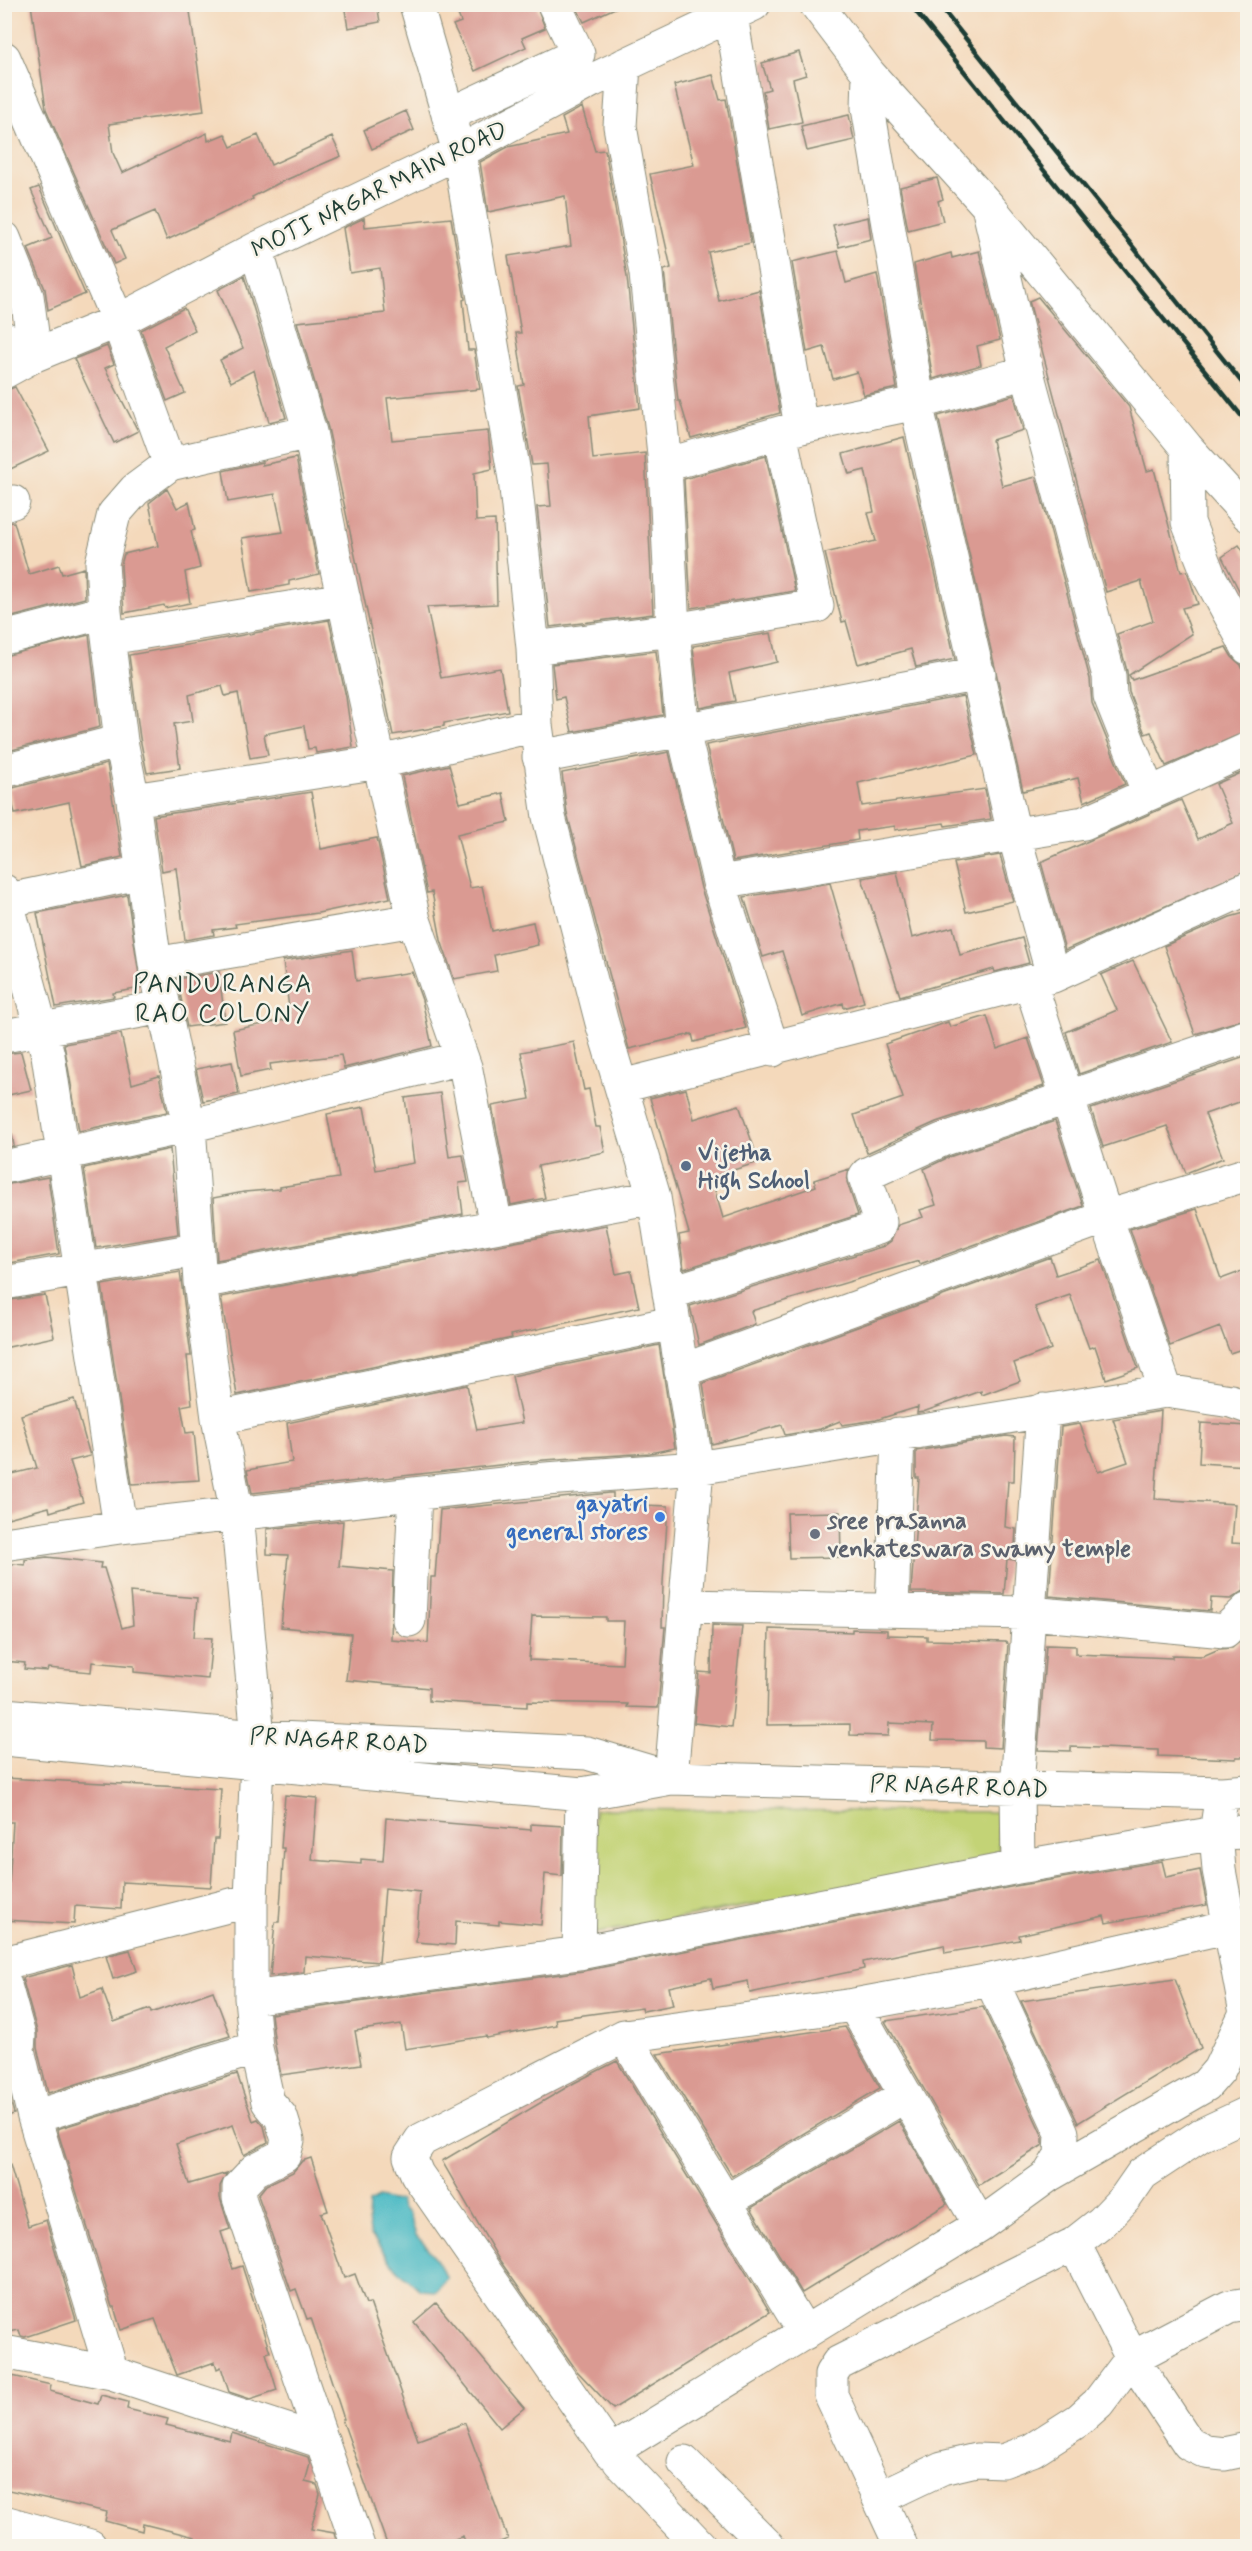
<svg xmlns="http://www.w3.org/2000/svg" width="1252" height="2551" font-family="Mynerve,sans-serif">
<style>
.green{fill:#c3d376;stroke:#718855;stroke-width:1.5}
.water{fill:#4cbac4;stroke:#367c7c;stroke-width:1.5}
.building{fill:#da9a92;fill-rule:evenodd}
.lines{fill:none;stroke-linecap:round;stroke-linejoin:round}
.minor-casing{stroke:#8a8b78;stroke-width:35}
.major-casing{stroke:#8a8b78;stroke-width:35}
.minor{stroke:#fff;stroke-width:33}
.major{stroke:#fff;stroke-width:33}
.rail{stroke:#1f3d34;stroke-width:4.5}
.service-dot{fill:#5c6f8a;stroke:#f7f3e8;stroke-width:2}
.shop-dot{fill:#3f7fe0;stroke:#f7f3e8;stroke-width:2}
.worship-dot{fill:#6b7280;stroke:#f7f3e8;stroke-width:2}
.labels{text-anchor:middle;stroke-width:5;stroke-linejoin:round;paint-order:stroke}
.street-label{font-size:24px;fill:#1f3d34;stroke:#f7f3e8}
.service-label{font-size:24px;font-weight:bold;fill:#4e5e75;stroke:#f7f3e8;text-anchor:start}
.shop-label{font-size:24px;font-weight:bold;fill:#366cbe;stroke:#f7f3e8;text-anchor:end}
.worship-label{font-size:24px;font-weight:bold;fill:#5b616d;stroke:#f7f3e8;text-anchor:start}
.neighbourhood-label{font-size:26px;letter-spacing:1.5px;fill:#1f3d34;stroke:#f7f3e8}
</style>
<rect width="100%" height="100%" fill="#f7f3e8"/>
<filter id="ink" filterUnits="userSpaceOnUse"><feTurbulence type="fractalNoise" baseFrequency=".0167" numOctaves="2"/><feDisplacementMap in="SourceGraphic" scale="12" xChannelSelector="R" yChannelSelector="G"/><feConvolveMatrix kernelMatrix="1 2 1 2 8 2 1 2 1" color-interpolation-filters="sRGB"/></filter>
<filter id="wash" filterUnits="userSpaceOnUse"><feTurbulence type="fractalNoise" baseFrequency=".008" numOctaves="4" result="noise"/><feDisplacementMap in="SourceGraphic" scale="24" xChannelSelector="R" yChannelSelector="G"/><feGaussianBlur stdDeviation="1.35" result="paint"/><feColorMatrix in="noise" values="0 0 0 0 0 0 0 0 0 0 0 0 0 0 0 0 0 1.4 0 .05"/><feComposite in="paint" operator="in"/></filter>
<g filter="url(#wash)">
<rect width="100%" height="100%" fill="#f4d9bb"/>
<path class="green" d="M594,1809l403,3 2,48 -407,74z"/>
<path class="water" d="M379,2198l12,3 9,-1 2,8 7,6 7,21 17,19 14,24 -11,13 -16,-1 -27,-25 -22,-30 -3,-13 1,-19z"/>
<g id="blocks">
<path class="building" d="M31,4h158l15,107 -95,13 4,29 9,20 85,-40 1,8 17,-7 6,13 27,-12 13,30 61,-28 9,19 -62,27 -27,14 1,2 -86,41 -12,-29 -43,19 13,29 -11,5 -68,-155z
M344,4h33l3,18 -32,6z
M454,4h82l9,24 -23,10 4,9 -51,24 -22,-46 8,-3z
M575,4h49l-40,18z
M799,52l7,23 -13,4 9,43 -33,7 -6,-38 7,-2 -8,-26z
M713,75l7,25 6,-1 25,144 -43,9 11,49 40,-11 21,123 -89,25 -11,-37h-2l-14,-131 7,-2 -21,-94 44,-9 -20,-80z
M582,107l13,44 10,-1 22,127 13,131 -51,8 4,43 52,-6 8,161 -103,13 -13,-120 14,-1 -4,-42 -15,1 -14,-79 6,-1 -8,-52h5l-13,-77 63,-10 -6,-50 -77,16 -8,-50 28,-15 59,-13 -5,-16z
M406,111l8,19 -42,19 -8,-19z
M849,115l5,25 -47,11 -6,-25z
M937,178l6,21 -5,2 5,20 -35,9 -8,-43z
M39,187l46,107 -37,16 -3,-21 -17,-41 24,-10 -21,-48z
M868,217l3,22 -32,8 -6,-22z
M364,218l1,9 86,-9 14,81 -2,1 5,50h6l6,39 -93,9 5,42 96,-9 4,38 -18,4 2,48 19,-1 2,84 -70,3 14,71 59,-10 8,43 -64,12v3l-51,9 -65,-307 -31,-106 88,-9 -5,-45 -30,5 -7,-45z
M838,251l8,32 31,-9 20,114 -33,7 -7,-23 -24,7 -9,-32 -17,5 -15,-90z
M979,251l21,89 -23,6 4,19 -48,14 -19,-115 37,-11 1,5z
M244,276l42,142 -17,4 -15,-52 -23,12 -11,-22 23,-12 -25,-58z
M1038,297l91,110 18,64 7,-2 27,103 6,-1 11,33 -16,4 10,26 -63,41 3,5 94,-33 6,10 9,8 7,18v48l-82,35 -15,-34 -6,2 -16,-42 -2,-21 -10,-37 36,-13 -12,-40 -35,11 -77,-291z
M184,308l11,22 -31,16 21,47 -18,8 -26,-71z
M107,346l7,18 -9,4 33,63 -24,12 -40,-84z
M15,387l34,64 -45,21v-81z
M1014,395l9,35 -31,10 10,46 34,-9 54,202 2,24 33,81 -41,18 -6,-24 -55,13 -85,-375z
M904,437l51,222 -39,8 -5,-18 -53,15 -12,-43 -4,1 -17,-69 51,-12 -8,-28 6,-1 -9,-42 -16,4 -6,-20z
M766,456l29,135 -104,17 -7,-129z
M296,458l23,116 -30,7v4l-38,7 -9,-54 41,-6 -8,-38 -47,8 -5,-31 39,-9v3z
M167,489l10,19 12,-6 6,28 -4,1 9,37 -15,4 5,31 -25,5 -1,-3 -40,8 -3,-48 3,-11 34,-8 -9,-43z
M14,522l15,52 30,-9 3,9 22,-6 1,30 -73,19 -8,-25v-69z
M1239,545l9,13v50l-26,-51z
M329,620l17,77 7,50 -37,6 -1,-5 -7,1 -4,-23 -40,8 4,21 -18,3 -12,-65 -13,3 -3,-10 -33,9 4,26 -19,3 6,44 -33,5 -7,-35 -11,-83z
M771,633l6,29 -48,11 6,28 -35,7 -7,-62z
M89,635l11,92 -96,25v-96z
M656,651l7,64 -91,17 -8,-35 -8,2 -4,-35z
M963,696l14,59 -119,28 4,23 123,-17 6,30 -46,7 -1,-3 -49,7v-4l-38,5 1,9 -125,21 -27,-116z
M669,752l32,136 45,140 -52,14 -2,-8 -63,15 -62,-236 -5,-40z
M107,764l15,93 -40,9 -13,-64 -54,12 -6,-25z
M449,765l11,38 43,-10 6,29 -52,12 13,54 12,-2 10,45 41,-9 5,23 -44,10 3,16 -43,8 -13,-39 -9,-48 -5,1 -25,-117z
M1248,770v100l-183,80 -24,-88 140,-62 17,39 35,-16 -17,-39z
M311,792l10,57 56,-11 13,60 -72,15 -83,11 1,3 -23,3 1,5 -29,5 -9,-72 -14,3 -8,-55z
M1000,855l13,46 -47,11 -12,-49z
M897,872l15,66 41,-11 7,28 62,-17 7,25 -34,9 -1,-3 -94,27 -38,-118z
M830,883l34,119 -20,6 -1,-5 -41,13 -20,-65 -19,6 -19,-60z
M127,895l14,93 -28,5 1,4 -58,10 -19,-94z
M1248,912v106l-53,16 -31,-88 66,-29z
M352,950l4,31 56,-9 10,28 10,46 -88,22 -3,-13 -71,9 1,6 -30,6 -8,-46 56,-11 1,-3 -7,-55z
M1133,961l39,81 -93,32 -13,-42 51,-22 -16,-35z
M219,972l6,50 -38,5 -10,-48z
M987,1016l10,33 31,-11 16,48 -108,36 -69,31 -13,-38 49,-17 -18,-54 63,-22 2,5z
M121,1034l11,50 27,-8 8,36 -88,19 -15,-87z
M574,1042l10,48 5,-1 7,38h4l5,25 -67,14 7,32 -34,7 -19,-99 38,-7 -9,-47z
M21,1052l10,38 -27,6v-42z
M1248,1056v43l-43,15 18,44 -37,15 -19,-47 -64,21 -12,-38z
M232,1062l7,32 -36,7 -7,-32z
M686,1089l8,30 45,-14 20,57 -48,15 12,41 93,-32 -2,-6 35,-11 -2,13 11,33 -174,54 -5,-34 10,-2 -39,-135z
M440,1093l9,64 14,-2 5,27 -9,1 4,31 -246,46 -4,-62 31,-6 36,-3v-2l59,-9 -12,-64 37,-7 12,63 38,-7 -9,-65z
M1055,1121l28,85 -163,58 -1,-3 -168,50 4,13 -56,21 -9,-39 194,-60 7,-5 7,-16 25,-8 -3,-7 16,-5 -12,-36 25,-12z
M12,1135l2,11 -10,2v-12z
M170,1149l8,85 -82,14 -12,-80z
M48,1177l11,77 -55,10v-79z
M1197,1209l24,70 27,-10v78l-18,6 -10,-26 -50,19 -40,-117z
M606,1225l10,49 15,-3 8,36 -128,28 1,3 -275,57 -16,-98z
M1050,1257l6,18 45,-15 37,108 -32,11 -11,-33 -6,2 -19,-53 -35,12 16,42 -37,14 6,18 -38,14 -1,-4 -58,21 -6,1 1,-6 -42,13 -34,5 -2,-4 -20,8 -35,6 -3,-10 -70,19 -9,-61z
M180,1272l11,84h-4l5,48 -11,2 5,27 8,-1 5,48 -67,4 -30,-199z
M45,1295l9,42 -50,11v-47z
M659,1345l16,103 -25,5 -106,7 -292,33 -5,-23 45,-8 -5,-39 180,-38 10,45 45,-7 -10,-47z
M74,1399l16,57 -20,5 13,41 -33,10 -1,-5 -45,12v-43l33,-8 -16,-53z
M1161,1411l-6,88 80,5 -3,39 16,1v40l-4,-1v8l-13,8 -20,-1 -1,13 -161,-15 12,-169 19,-3 18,48 30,-10 -15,-43z
M1201,1423l47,3v40l-49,-3z
M1006,1436l9,1 -1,44h-6l-3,46 11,2 -2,31 -7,-1 -3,35 -93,-2 8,-114h-3v-27z
M610,1493h3v11l55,2 -5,77 -1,44h3l-7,81 -31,-1 1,-3 -101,-2v5l-98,-6v-13l-83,-8 5,-46 -70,-7 7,-72 -21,-1v-25l76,-8 -4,45 54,5 -2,69 37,3 3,-66h4l5,-67zM532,1616l74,1v4h18l-2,43 -93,-4z
M840,1512l1,45 -52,1 -2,-45z
M47,1557l54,6 -1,5h4l18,60 11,-3 -3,-33 67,6 -3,39 18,1 -4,41 -74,-7v-6l-42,-4 -1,10 -43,-4 -1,3 -23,-2 1,-6 -21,-2v-98l21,2v-5z
M712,1625l30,1 -11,101 -37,-4 5,-51 12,1z
M769,1629l83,3v-3l35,1v5l40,1v4l78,2 3,2 -7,104 -18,-1v-6l-51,-1 1,-15 -44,-2 -1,13 -38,-1v-11l-83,1z
M1242,1640l6,11v106h-12v2l-78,-3v-6l-87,-3v4l-33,-1 8,-105 30,1v8l96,4v-3l31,1 16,-7 13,-1z
M4,1778l217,11 -3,50h-4l-3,48 -89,-5 -1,27 -46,-3 -1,18 -70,-4v-35h5l4,-63h-9z
M285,1795l32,3 -5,62 49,4v-5l22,2 3,-43 145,12v-6l32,2 -1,50 -17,-2 -4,51 -42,-4v4l-43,-4 -1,24 -39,-3 4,-50 -35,-4 -6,74 -74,-6 -1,16 -34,4 5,-54h4l5,-74h-3z
M1162,1861l4,16 34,-7 7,35 -101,18 -2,-7 -85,19 1,5 -75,13 -1,-8 -81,17 1,7 -114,24 -2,-12 -35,7 -2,-10 -42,9 4,18 -30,6 -1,-4 -87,12 1,6 -69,13 -1,-2 -81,13 -4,-25 -46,7 6,33 -80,11 -6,-30 -4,-31 312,-43 438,-86z
M130,1950l7,21 -24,8 -7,-23z
M72,1965l8,32 22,-8 12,33 36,-13 1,4 62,-22 17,45 -182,57 -11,-45v-17l-15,-53z
M1175,1979l26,69 -123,75 -57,-122z
M983,2007l60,130v8l-64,40 -94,-164z
M845,2027l35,61 -148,88 -75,-122z
M617,2061l153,251 -157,97 -36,-38 -79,-113 -56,-97 132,-78z
M4,2074l10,40 -10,3z
M237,2074l16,47 5,-2 6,7 4,16 -24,13 -11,-30 -57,19 13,40 38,-11 -7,13v12l10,31 -9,3 12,37 9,-3 28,86 -4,1 11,37 -27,9 -21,-7 -8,-25 -4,2 -2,-7 -38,13 -22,-56 -34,11 -7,-23h-2l-55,-178z
M899,2121l48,83 -145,89 -51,-85z
M311,2158l17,53 -7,2 23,65 11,-4 11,30 4,-1 48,137 47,-17 43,116 -21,8h-20l-4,-11 -28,11h-47l-46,-128h2l-33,-101 -4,1 -11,-30 -5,2 -33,-96 8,-10 27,-13 9,-11z
M4,2165h6l18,61 18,-6 30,100 -51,17 -4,-1 -2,-6 -15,3z
M436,2303l88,105 -24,20 -86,-106z
M4,2374l47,11 -1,6 48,13 3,-9 27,7 -1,7 41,10 -2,6 64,16 2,-8 76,24 2,7 -5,18 12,3 3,9 -9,35 23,4 4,14h-145l2,-10 -52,-13 -1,7 -37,-10 2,-9 -103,-23z"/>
</g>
</g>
<g filter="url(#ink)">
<use href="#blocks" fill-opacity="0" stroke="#8a8b78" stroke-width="1.5"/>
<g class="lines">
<g class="minor-casing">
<path id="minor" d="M416,4l43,148 56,327 18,169 3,77 13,92 53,206 52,174 43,271 -26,310
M816,4l53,70 119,132 199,242 61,67
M731,16l70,411
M4,58l114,263 52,143 -35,26 -21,24 -12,49 3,49 16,129 12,59 22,164 34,162 11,156 18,136 19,96 21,223 -7,163v98l5,50 12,54 13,15 7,23 -4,15 -29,15 -16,17v11l119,348
M624,65l-4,61 26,148 19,191 8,165 10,101 36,151 54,168
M869,74l-1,34 49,286 -1,9 98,431 39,142
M448,115l130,-61 -24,-50
M4,238l23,58 8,59
M4,338l31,17
M4,372l31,-17 83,-34 138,-72 203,-97 132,-71 163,-77
M1187,448l1,74 21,54 39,72
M170,464l140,-32
M665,465l136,-38 115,-24 111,-31
M4,505l9,-3
M4,638l101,-26
M109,638l235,-39
M533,648l140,-18 144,-24 -37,-173
M539,757l440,-83
M4,771l117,-30
M1149,794l99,-45
M133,800l247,-38 156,-37
M719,882l365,-59 65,-29 -39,-98 -1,-20 -82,-304 -39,-166
M4,891l44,164 72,472
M4,901l139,-29
M414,920l52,150 30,156
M155,964l259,-44 -79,-360 -25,-128 -54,-183
M1030,982l76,235 142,-43
M4,1036l159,-29
M622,1086l431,-110 195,-88
M4,1167l185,-41 273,-68
M200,1282l454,-85
M4,1283l192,-33
M669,1293l209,-65 2,-6 -15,-45 2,-3 75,-34 306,-104
M681,1371l425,-154 60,174
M218,1418l455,-95
M4,1544l116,-17 426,-48 151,-11 469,-77 65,10 17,6
M685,1606l345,7 195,18 23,-22
M892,1610l6,-176
M409,1620l6,-126
M4,1715l254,22 329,16 77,23
M4,1739l578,55 89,-16 551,15 26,-2
M1018,1867l-1,-79 26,-378
M579,1953l3,-159
M4,1963l247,-63
M991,1980l71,153 -1,22 -12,20 -69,50 -370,227 -193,-278 -7,-17 11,-17 203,-104 230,-31 137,-25 240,-54
M4,1982l15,54 -1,14 16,67 78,256
M251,1998l328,-45 439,-86 198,-34 6,-40
M854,2005l126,220
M624,2036l181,297
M34,2117l222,-69
M1049,2175l157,-90 13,-15 27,-57 -27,-143 -3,-37 32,-1
M725,2202l181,-107
M1074,2244l58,114 57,86 17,8 18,2 24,-5
M4,2352l108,21 211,69
M619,2461l81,85
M684,2462l84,84
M879,2498l63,-30 34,-8 27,1 29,-11 47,-30 19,-17 34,-45 97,-51 19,-3
M901,2546l-70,-151v-21l7,-11 236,-119 28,-22 24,-25 16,-23 59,-39 47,-22"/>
</g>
<g class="major-casing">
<path id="major" d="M4,2522l86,24"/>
</g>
<use href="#minor" class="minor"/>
<use href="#major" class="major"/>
<path class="rail" d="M910,4l338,420
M938,4l310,386"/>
</g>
</g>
<circle class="service-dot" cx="686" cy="1166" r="6"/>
<circle class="shop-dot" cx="660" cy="1517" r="6"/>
<circle class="worship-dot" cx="815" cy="1534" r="6"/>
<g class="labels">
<g class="street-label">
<text transform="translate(379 189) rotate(-26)" y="8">MOTI NAGAR MAIN ROAD</text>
<text transform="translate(339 1740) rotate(3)" y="8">PR NAGAR ROAD</text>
<text transform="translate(959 1786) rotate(2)" y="8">PR NAGAR ROAD</text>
</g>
<g class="service-label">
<text x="698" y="1160">Vijetha<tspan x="698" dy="28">High School</tspan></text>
</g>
<g class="shop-label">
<text x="648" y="1511">gayatri<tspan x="648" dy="28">general stores</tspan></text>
</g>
<g class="worship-label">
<text x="827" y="1528">sree prasanna<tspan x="827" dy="28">venkateswara swamy temple</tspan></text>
</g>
<g class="neighbourhood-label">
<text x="223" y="992">PANDURANGA<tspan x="223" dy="30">RAO COLONY</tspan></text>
</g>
</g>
<rect width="1252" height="2551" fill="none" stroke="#f7f3e8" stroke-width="24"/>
</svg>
